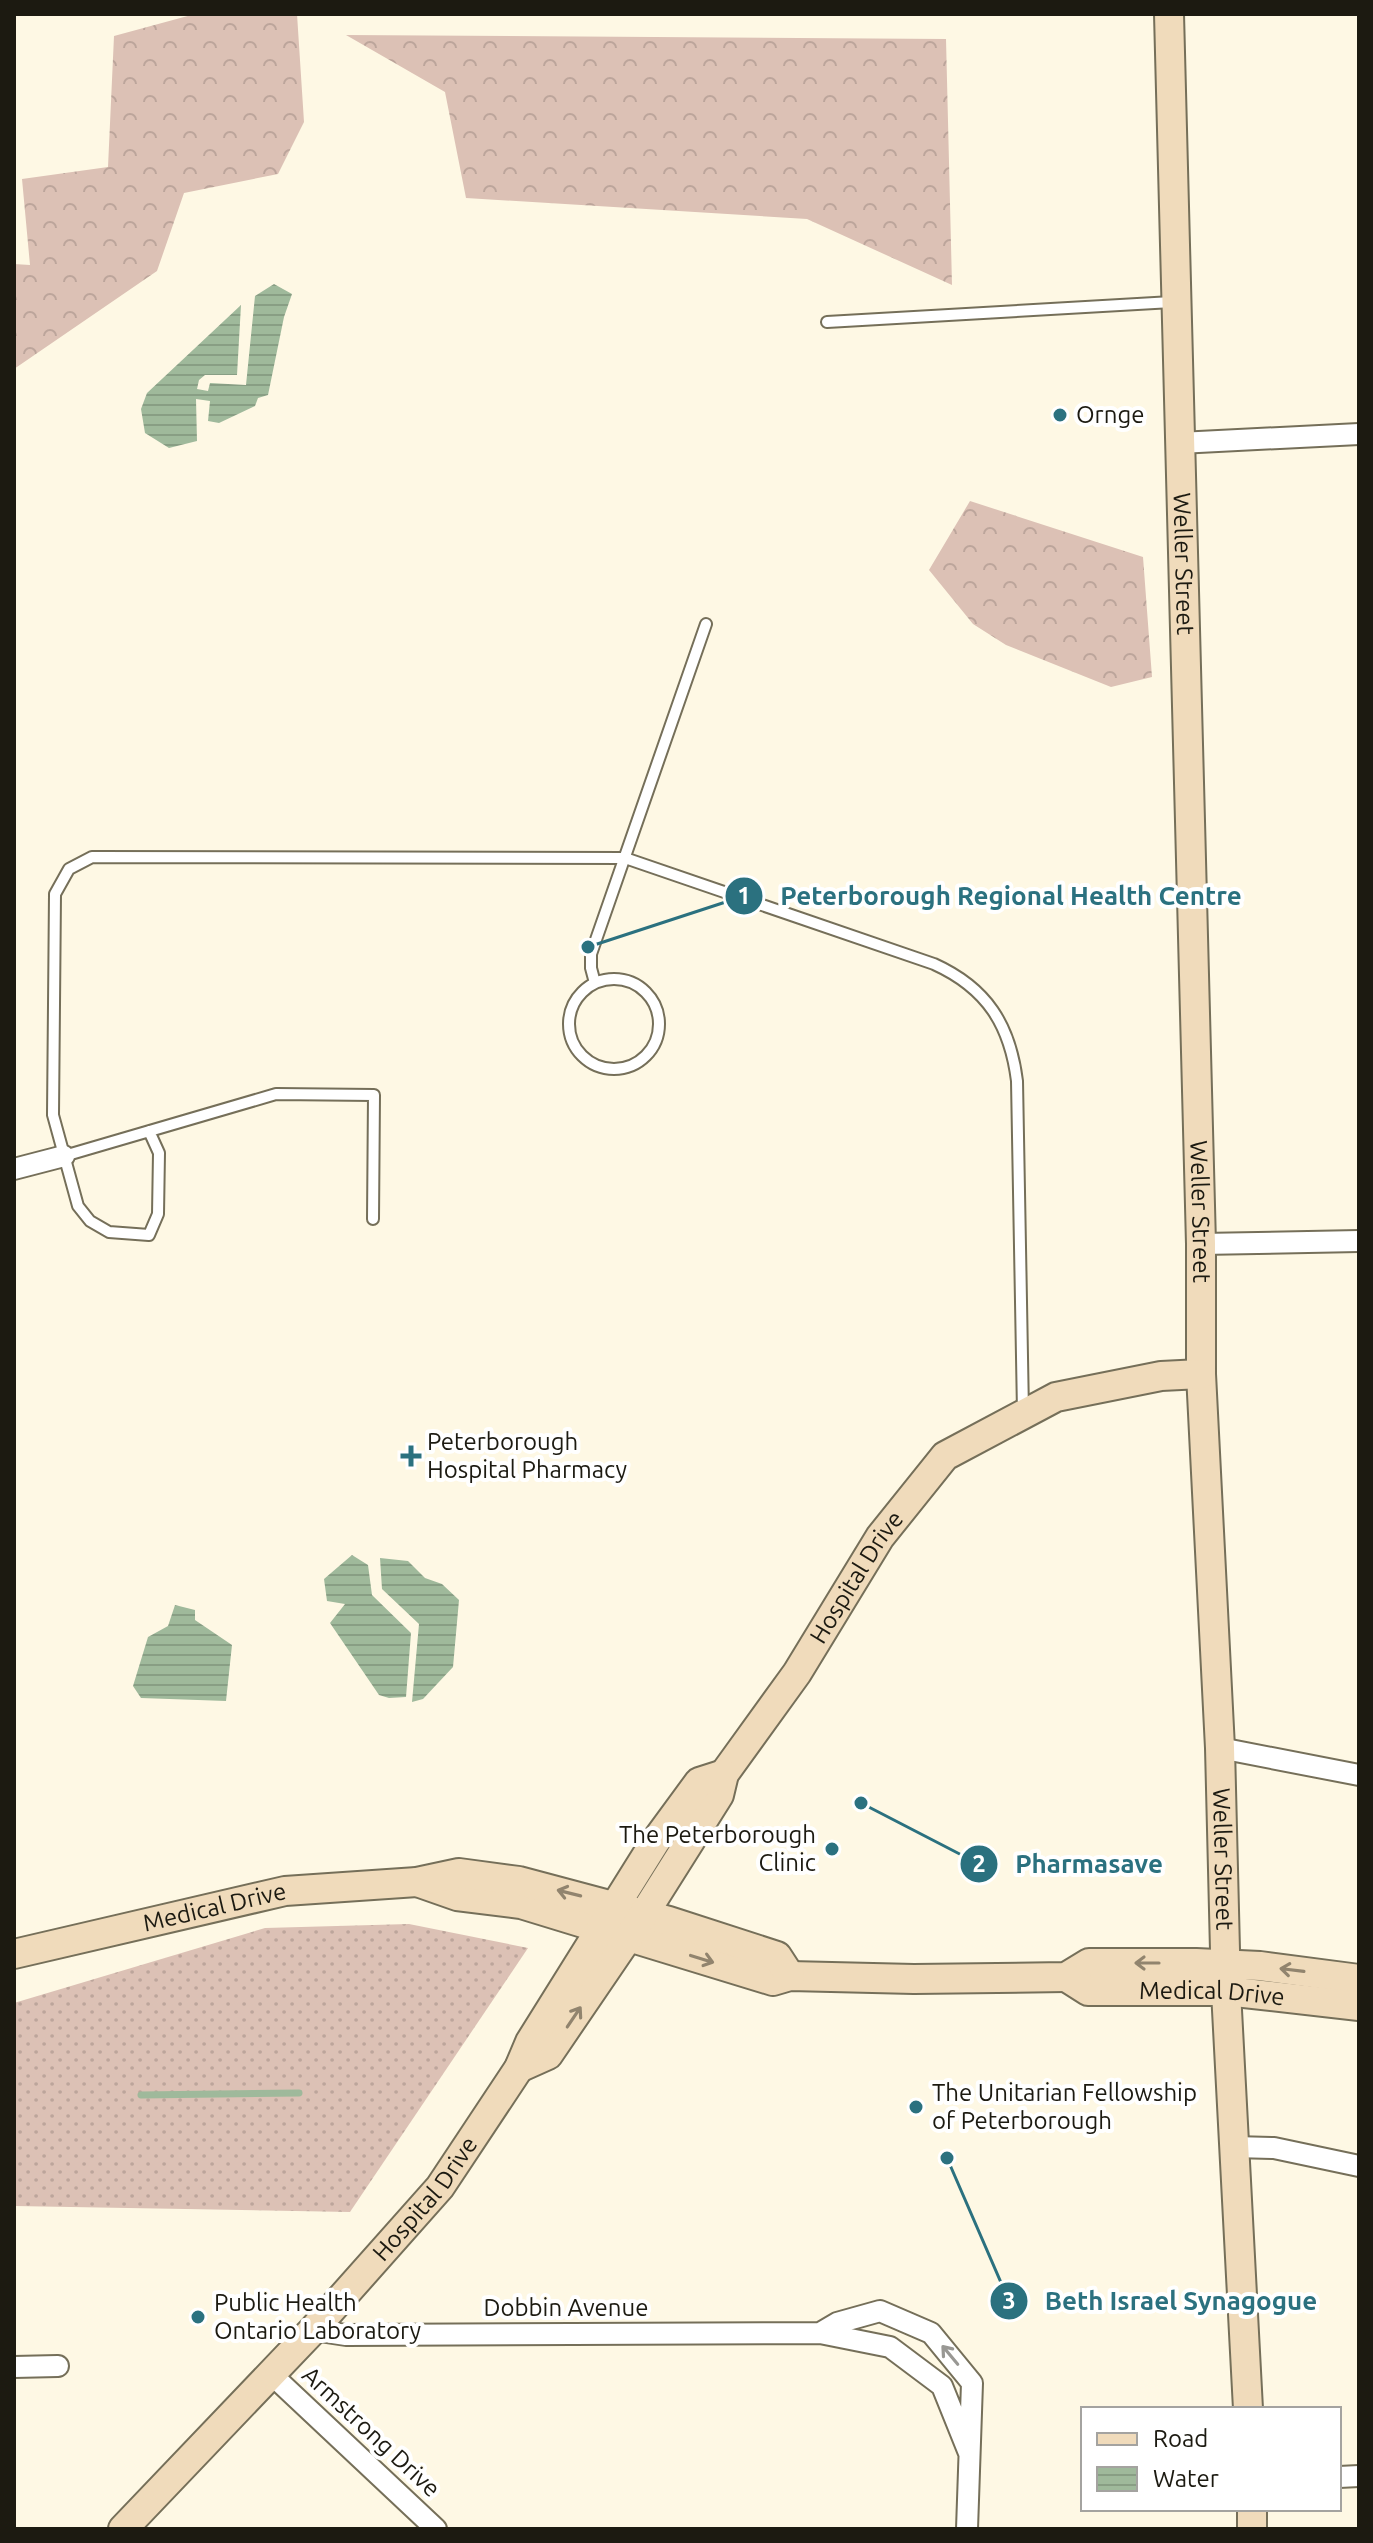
<svg xmlns="http://www.w3.org/2000/svg" width="1373" height="2543" font-family="Ubuntu,sans-serif">
<style>
.grass{fill:url(#grass-dots)}
.forest{fill:url(#forest-crowns)}
.water{fill:url(#water-rules)}
.lines{fill:none;stroke-linecap:round;stroke-linejoin:round}
.stream{stroke:#9fb99b;stroke-width:7}
.lane-casing{stroke:#756f59;stroke-width:14}
.street-casing{stroke:#756f59;stroke-width:24}
.secondary-casing{stroke:#756f59;stroke-width:32}
.lane{stroke:#fff;stroke-width:10}
.street{stroke:#fff;stroke-width:20}
.secondary{stroke:#f0dbbb;stroke-width:28}
.oneway{stroke:#91846e}
.oneway2{stroke:#999894}
.poi-dot{fill:#2b717f;stroke:#fff;stroke-width:3}
.labels{text-anchor:middle;stroke-width:8;stroke-linejoin:round;paint-order:stroke}
.poi-label{font-size:24px;fill:#1c1a11;stroke:#fff;text-anchor:start}
.street-label{font-size:24px;fill:#1c1a11;stroke:#fff}
.leader{fill:none;stroke:#2b717f;stroke-width:3}
.callout-dot{fill:#2b717f;stroke:#fff;stroke-width:3}
.mark-label{font-size:24px;text-anchor:middle;font-weight:bold;fill:#fff}
.callout-label{font-size:26px;text-anchor:middle;font-weight:bold;fill:#2b717f;stroke:#fff;stroke-width:8;stroke-linejoin:round;paint-order:stroke}
</style>
<defs>
<pattern id="grass-dots" width="8" height="8" patternUnits="userSpaceOnUse" patternTransform="scale(2)"><rect width="8" height="8" fill="#dcc1b5"/><path d="M2 2h.1M6 6h.1" fill="none" stroke="#bca59b" stroke-width="1.8" stroke-linecap="round"/></pattern>
<pattern id="forest-crowns" width="20" height="18" patternUnits="userSpaceOnUse" patternTransform="scale(2)"><rect width="20" height="18" fill="#dcc1b5"/><path d="M2 6a3 3 0 1 1 6 0M12 15a3 3 0 1 1 6 0" fill="none" stroke="#bca59b"/></pattern>
<pattern id="water-rules" width="6" height="5" patternUnits="userSpaceOnUse" patternTransform="scale(2)"><rect width="6" height="5" fill="#9fb99b"/><path d="M0 2.5h6" fill="none" stroke="#889e84"/></pattern>
</defs>
<rect width="100%" height="100%" fill="#fef8e4"/>
<path class="grass" d="M409,1924l119,24 -178,264 -336,-6v-203l251,-75z"/>
<path class="forest" d="M195,14h102l7,108 -26,52 -94,19 -27,78 -143,98v-105l16,1 -8,-86 86,-12 6,-131z
M346,35l600,4 6,246 -145,-66 -341,-21 -21,-106z
M970,501l173,56 9,120 -41,10 -105,-42 -33,-21 -44,-54z"/>
<path class="water" d="M274,284l18,10 -8,23 -16,78 -10,3 -3,8 -36,17 -11,-2 2,-20 -14,-2 1,42 -28,7 -24,-15 -4,-24 6,-16 94,-88 -4,70h-32l-6,5 -2,9 11,2 2,-8 36,2 9,-89z
M352,1555l16,10 4,30 39,38 -5,64 -17,1 -10,-3 -49,-72 15,-19 -18,-3 -3,-22z
M380,1558l28,3 17,17 17,6 17,16 -6,67 -30,32 -11,3 7,-78 -37,-35z
M175,1605l20,5v10l37,25 -6,56 -85,-3 -8,-12 15,-49 20,-11z"/>
<g class="lines">
<path class="stream" d="M141,2095l158,-2"/>
<g class="lane-casing">
<path id="lane" d="M827,322l345,-20
M569 1024a45 45 0 1 1 90 0a45 45 0 1 1-90 0Z
M595,983l-4,-15v-14l115,-330
M149,1131l10,22 -1,61 -9,21 -40,-3 -19,-11 -12,-15 -25,-91 2,-221 14,-25 23,-12 533,1 309,106c53,24 76,61 83,117l6,331
M64,1156l212,-62 98,1 -1,124"/>
</g>
<g class="street-casing">
<path id="street" d="M1179,443l180,-9
M14,1169l50,-13
M1201,1244l158,-3
M1220,1748l139,27
M1234,2147l40,1 85,18
M313,2330l33,5 474,-2 70,14 52,39 27,67
M820,2333l17,-10 43,-12 51,22 41,50 -5,146
M14,2367l44,-1
M271,2374l165,155
M1339,2477l20,-1"/>
</g>
<g class="secondary-casing">
<g id="secondary">
<path id="s1" d="M1169,14l32,1230v130l19,374 6,243 22,418"/>
<path d="M417,1882l40,14 64,8 252,77 17,-5 124,3 152,-2 23,-14h107l64,3 99,13"/>
<path id="s2" d="M14,1954l271,-63 132,-9 42,-9 60,8 150,40 108,35 13,20"/>
<path id="s3" d="M1066,1977l22,14h138l133,15"/>
<path id="s4" d="M519,2068l29,-13 96,-141 75,-119 5,-21 73,-101 83,-136 65,-81 111,-59 105,-21 40,-2"/>
<path d="M1252,2509v20"/>
<path id="s5" d="M123,2529l190,-199 127,-143 79,-119 11,-26 125,-200 44,-60 25,-8"/>
</g>
</g>
<use href="#lane" class="lane"/>
<use href="#street" class="street"/>
<use href="#secondary" class="secondary"/>
</g>
<defs><path id="oneway-shaft" d="M-6 0H5M1.5-3L5.5 0L1.5 3" fill="none" stroke-width="1.6" stroke-linecap="round" stroke-linejoin="round" transform="scale(2)"/></defs>
<g class="oneway">
<use href="#oneway-shaft" transform="translate(569 1893) rotate(-166)"/>
<use href="#oneway-shaft" transform="translate(702 1959) rotate(17)"/>
<use href="#oneway-shaft" transform="translate(1147 1963) rotate(180)"/>
<use href="#oneway-shaft" transform="translate(1292 1970) rotate(-173)"/>
<use href="#oneway-shaft" transform="translate(574 2017) rotate(-56)"/>
</g>
<use class="oneway2" href="#oneway-shaft" transform="translate(950 2355) rotate(-130)"/>
<g class="poi-dot">
<circle cx="1060" cy="415" r="8"/>
<path d="M407 1444h8v8h8v8h-8v8h-8v-8h-8v-8h8z"/>
<circle cx="832" cy="1849" r="8"/>
<circle cx="916" cy="2107" r="8"/>
<circle cx="198" cy="2317" r="8"/>
</g>
<g class="labels">
<g class="poi-label">
<text x="1076" y="423">Ornge</text>
<text x="427" y="1450">Peterborough<tspan x="427" dy="28">Hospital Pharmacy</tspan></text>
<text x="816" y="1843" text-anchor="end">The Peterborough<tspan x="816" dy="28">Clinic</tspan></text>
<text x="932" y="2101">The Unitarian Fellowship<tspan x="932" dy="28">of Peterborough</tspan></text>
<text x="214" y="2311">Public Health<tspan x="214" dy="28">Ontario Laboratory</tspan></text>
</g>
<g class="street-label">
<text dy="8" stroke="none"><textPath href="#s1" startOffset="550">Weller Street</textPath></text>
<text dy="8" stroke="none"><textPath href="#s1" startOffset="1198">Weller Street</textPath></text>
<text dy="8" stroke="none"><textPath href="#s4" startOffset="602">Hospital Drive</textPath></text>
<text dy="8" stroke="none"><textPath href="#s1" startOffset="1846">Weller Street</textPath></text>
<text dy="8" stroke="none"><textPath href="#s2" startOffset="206">Medical Drive</textPath></text>
<text dy="8" stroke="none"><textPath href="#s3" startOffset="150">Medical Drive</textPath></text>
<text dy="8" stroke="none"><textPath href="#s5" startOffset="448">Hospital Drive</textPath></text>
<text x="566" y="2316">Dobbin Avenue</text>
<text transform="translate(371 2432) rotate(43)" y="8">Armstrong Drive</text>
</g>
</g>
<path class="leader" d="M588 947L744 896M861 1803L979 1864M947 2158L1009 2301"/>
<g class="callout-dot">
<circle cx="588" cy="947" r="8"/>
<circle cx="861" cy="1803" r="8"/>
<circle cx="947" cy="2158" r="8"/>
<circle cx="744" cy="896" r="20"/>
<circle cx="979" cy="1864" r="20"/>
<circle cx="1009" cy="2301" r="20"/>
</g>
<g class="mark-label">
<text x="744" y="904">1</text>
<text x="979" y="1872">2</text>
<text x="1009" y="2309">3</text>
</g>
<g class="callout-label">
<text x="1011" y="905">Peterborough Regional Health Centre</text>
<text x="1089" y="1873">Pharmasave</text>
<text x="1181" y="2310">Beth Israel Synagogue</text>
</g>
<rect width="1373" height="2543" fill="none" stroke="#1c1a11" stroke-width="32"/>
<rect x="1081" y="2407" width="260" height="104" fill="#ffffff" stroke="#a4a3a0" stroke-width="2"/>
<rect x="1097" y="2433" width="40" height="12" fill="#f0dbbb" stroke="#a4a3a0" stroke-width="2"/>
<text x="1153" y="2447" font-size="24" fill="#1c1a11">Road</text>
<rect x="1097" y="2467" width="40" height="24" fill="url(#water-rules)" stroke="#a4a3a0" stroke-width="2"/>
<text x="1153" y="2487" font-size="24" fill="#1c1a11">Water</text>
</svg>
